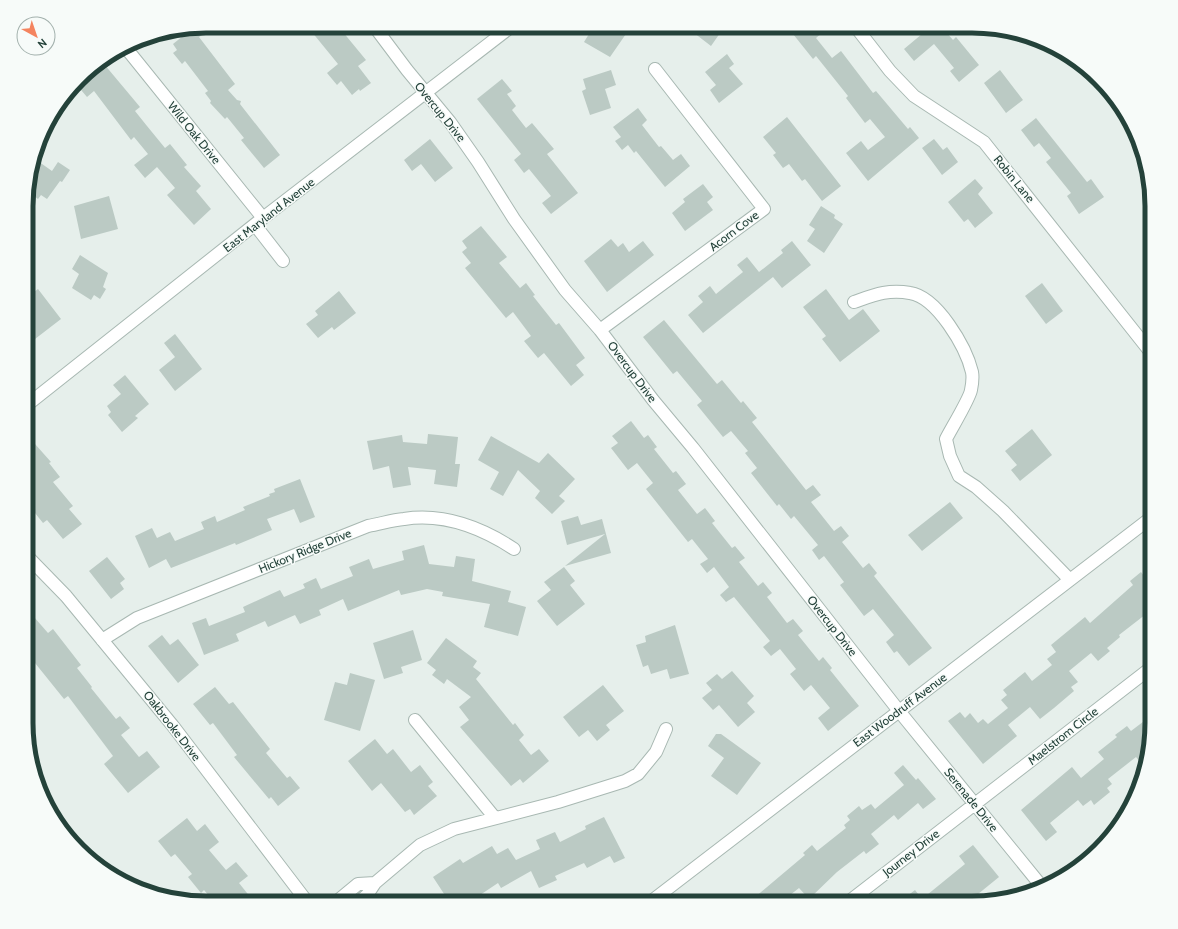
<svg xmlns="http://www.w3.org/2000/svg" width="1178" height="929" font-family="Cabin,sans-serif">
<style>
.building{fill:#bbcac4}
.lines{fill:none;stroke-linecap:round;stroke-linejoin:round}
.minor-casing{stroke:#a8b8b2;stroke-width:14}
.minor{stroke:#fff;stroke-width:12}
.labels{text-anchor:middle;stroke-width:3;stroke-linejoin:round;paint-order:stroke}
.street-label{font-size:12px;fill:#24423a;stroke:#f7fbf9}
.rim{fill:none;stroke:#24423a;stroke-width:5}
</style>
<rect width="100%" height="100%" fill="#e6efeb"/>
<path class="building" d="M307,26h31l28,34 -8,6 13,17 -11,8 -1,-2 -7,6 -11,-14 -4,4 -10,-12 11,-9z
M594,26h26l8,5 -18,26 -26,-15z
M685,26h40l-14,20z
M802,26h28l-14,12 16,20 9,-7 32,42 3,-2 32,38 2,-2 9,11 -51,43 -22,-28 15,-12 7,9 17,-13 -15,-18 -5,4 -19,-25 2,-2 -32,-40 -3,3 -20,-25z
M916,26h25l12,14 3,-3 23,28 -20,17 -9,-11 4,-3 -20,-24 -20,17 -10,-12 18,-15z
M193,28h4l5,7 -3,2 36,47 -7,6 9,10 4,1 -1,3 40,51 -16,13 -23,-28 3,-2 -17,-21 -2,2 -15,-16 1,-2 -6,-8 3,-2 -23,-30 -3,3 -9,-11 4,-3 -4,-6z
M727,54l7,10 -5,4 14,16 -24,19 -9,-13 6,-5 -11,-13z
M104,64l36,43 -5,4 12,15 18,22 5,-4 17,21 -3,2 17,19 -5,5 15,18 -17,16 -27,-30 8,-7 -18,-21 -12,11 -11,-13 14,-11 -14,-17 -3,3 -37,-49 -7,6 -11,-13 11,-14 7,-3 3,3z
M611,70l5,15 -11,4 6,19 -21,7 -8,-24 4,-2 -3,-10z
M1000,70l23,30 -17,13 -22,-30z
M502,79l10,12 -5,3 9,12 -4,4 14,18 6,-5 22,26 -7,5 31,39 -27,21 -9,-11 9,-7 -22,-27 -5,4 -10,-13 7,-6 -44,-55z
M638,108l9,12 -5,5 17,22 2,-1 12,14 8,-6 9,12 -25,21 -29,-36 -2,2 -6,-8 -6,5 -7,-9 6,-4 -8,-10z
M787,117l54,69 -19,15 -17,-22 -3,2 -13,-17 -6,4 -10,-13 3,-2 -13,-16z
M1036,118l51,64 4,-3 13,18 -25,17 -12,-18 4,-3 -25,-31 5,-4 -12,-15 -5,4 -13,-17z
M430,139l23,29 -18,14 -14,-18 -9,7 -8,-11z
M934,139l9,11 4,-3 11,15 -16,13 -20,-27z
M35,159l17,12 6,-9 12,8 -8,12 -2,-1 -13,18 -6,-4 -3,4 -10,-8v-9z
M975,179l8,9 -5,6 15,19 -18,15 -7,-9 -4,3 -16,-20z
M703,184l10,13 -6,5 6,8 -28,21 -13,-18 13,-11 -2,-3z
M109,196l9,33 -37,10 -7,-33z
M821,206l14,9 -1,3 9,6 -19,29 -17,-12 8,-12 -6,-4z
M481,226l26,31 -8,6 21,25 6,-5 9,12 -2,1 23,29 3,-2 26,35 -9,7 8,10 -13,11 -27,-33 -6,5 -14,-17 7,-5 -18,-24 -7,6 -41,-50 6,-5 -9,-11 5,-4 -5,-7z
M611,239l7,8 5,-4 6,9 14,-11 11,14 -47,37 -23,-31z
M792,241l19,24 -29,23 -9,-11 -70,56 -15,-18 15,-13 -5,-6 12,-10 6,8 27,-22 -6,-7 10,-8 12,15 24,-19 -2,-3z
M80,255l28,18 -5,14 3,2 -6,10 -6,-4 -3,5 -19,-12 7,-14 -7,-5z
M1042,283l21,28 -17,13 -21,-28z
M38,289l23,30 -26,20 -8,-10v-32z
M826,289l23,31 14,-11 17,22 -40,31 -18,-23 4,-3 -23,-29z
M339,291l17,22 -22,17 -2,-3 -14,11 -12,-14 12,-9 -3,-4z
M664,320l53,64 5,-4 19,23 2,-2 14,17 -5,4 54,68 7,-5 8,10 -10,7 23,29 7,-5 8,10 -7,6 21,26 6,-5 8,10 -3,3 58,72 -23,18 -12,-15 -3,2 -8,-11 8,-7 -21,-26 -9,7 -24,-31 4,-3 -20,-26 -5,4 -7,-10 6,-5 -24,-29 -3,3 -12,-15 -2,2 -26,-33 6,-5 -12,-15 3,-2 -17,-20 -8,6 -26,-32 5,-4 -25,-30 -4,3 -30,-37z
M175,334l27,35 -27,22 -16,-21 16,-13 -11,-14z
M125,375l24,29 -14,12 3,2 -16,14 -14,-17 3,-3 -4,-6 14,-12 -8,-9z
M631,421l13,17 4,-3 9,12 -3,2 19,24 3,-2 10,13 -8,6 19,24 8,-6 10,13 -3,2 20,25 3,-2 10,12 -6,4 19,24 5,-4 9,11 -5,4 20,26 6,-4 10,12 -5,4 21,26 4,-4 9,11 -2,2 29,36 -31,25 -10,-13 12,-10 -19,-23 -7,6 -14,-17 6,-5 -16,-20 -9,7 -8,-9 7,-6 -36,-44 -8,5 -6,-7 9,-8 -15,-20 -7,6 -7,-9 8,-5 -16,-20 -4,3 -42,-53 7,-6 -16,-20 -9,7 -17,-22 7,-5 -6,-7z
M1032,429l20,26 -32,26 -9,-11 6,-5 -12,-14z
M428,434l30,3 -3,27h5l-3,23 -23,-3 2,-14 -28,-3 3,18 -18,3 -4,-22 -16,4 -6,-29 35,-6 1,7 24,2z
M491,436l48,27 9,-10 27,26 -16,17 6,5 -13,13 -17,-16 5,-7 -22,-21 -15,26 -13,-7 9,-17 -21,-12z
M35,444l16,18 -2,1 11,14 -7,5 20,24 -4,3 13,15 -19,15 -16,-19 -4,3 -16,-20v-53z
M300,479l15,38 -15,6 -6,-14 -27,10 5,11 -36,15 -1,-2 -64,25 -5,-9 -17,9 -14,-32 17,-8 5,10 13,-6 5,9 29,-12 -3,-7 14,-6 2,6 28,-12 -2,-3 27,-11 -1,-2 6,-2 -1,-3z
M950,502l13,16 -41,33 -14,-16z
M578,516l3,9 21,-6 9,34 -46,13 40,-32 -38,11 -6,-24z
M424,545l5,19 25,3 2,-11 19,3 -3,22 39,10 -3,11 18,5 -8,29 -34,-9 6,-23 -48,-8 1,-4 -16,-3 -26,6 -2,-5 -51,21 -5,-12 -24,11 2,5 -21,9 -5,-9 -27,12 -3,-6 -29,13 3,7 -35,14 -12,-32 14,-5 3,8 36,-14 -2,-5 37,-17 4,7 21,-9 -2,-4 13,-6 5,11 32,-13 -4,-9 20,-8 4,10 31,-9 -2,-9z
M107,557l18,22 -5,4 4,6 -13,10 -22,-28z
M564,567l11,14 -5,4 15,19 -28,22 -20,-25 14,-11 -7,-8z
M1141,572l11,14v17l-5,4 3,4 -31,24 1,2 -13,11 3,3 -12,10 -7,-8 -22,18 9,11 -7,5 3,4 -20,17 -14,11 -10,-12 -22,18 9,11 -34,28 -35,-43 12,-9 5,6 5,-5 8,10 5,-4 5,5 20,-16 -7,-8 6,-5 -4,-5 22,-18 7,9 20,-16 -5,-6 9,-7 -5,-7 34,-28 5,6 43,-38 -3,-4z
M27,609l21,24 5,-4 28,36 -4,3 15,19 -1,1 25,31 4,-3 10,12 -9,7 18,22 8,-6 13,16 -32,26 -24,-29 9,-8 -45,-60 -4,3 -29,-36 -8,7z
M675,625l14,49 -19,5 -3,-10 -16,5 -3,-9 -5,2 -7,-22 10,-3 -1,-6z
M413,630l9,30 -21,7 2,6 -19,6 -11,-36z
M162,635l8,10 8,-6 21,26 -21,18 -30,-37z
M446,638l31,23 -4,6 8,6 -5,6 37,46 2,-2 9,12 -5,5 12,15 8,-6 10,12 -26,22 -3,-4 -9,7 -51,-59 9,-7 -10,-13 12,-10 -24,-18 -3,5 -12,-9 4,-5 -9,-7z
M732,671l22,25 -7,7 8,9 -17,15 -19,-22 -6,5 -11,-12 10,-8 -6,-7 11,-9 5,5z
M350,673l25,7 -15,51 -36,-11 11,-38 12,3z
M603,685l21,26 -18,14 4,5 -13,11 -9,-11 -9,7 -16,-20z
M215,687l14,17 4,-2 37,47 -4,4 21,25 3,-2 10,12 -22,18 -7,-9 -2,2 -35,-42 3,-2 -24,-32 -3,2 -17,-21z
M1152,715v20l-8,32 -8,-10 -28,22 4,5 -5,4 3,4 -16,13 -3,-5 -8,6 -5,-6 -28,23 7,9 -11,9 -25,-31 51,-43 9,11 23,-19 -6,-7 19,-15 -2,-2 12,-9 4,5z
M716,734h5l40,29 -24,32 -26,-19 13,-18 -16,-12z
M375,739l12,15 6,-5 18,23 9,-7 13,17 -5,4 9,10 -23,19 -4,-6 -5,3 -24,-29 -9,8 -24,-30z
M903,765l13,15 2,-2 18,21 -13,10 -5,-6 -20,17 -4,-5 -23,19 8,10 -13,10 -2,-3 -27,21 -28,27 -10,-11 -19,15h-32l57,-48 -2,-2 9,-8 5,6 29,-23 -2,-3 6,-5 -3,-4 12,-10 3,4 9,-6 4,5 29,-24 -10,-12z
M604,817l21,41 -11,5 -4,-7 -23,12 -3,-5 -29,13 2,4 -18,8 -8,-17 -30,17 -3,-5 -30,20h-18l-17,-26 27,-18 3,4 29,-17 5,8 11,-6 8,12 24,-11 -4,-9 19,-8 5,10 26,-13 -1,-3z
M187,818l10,13 8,-7 14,18 -10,8 17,20 10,-8 12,14 -9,7 16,20h-40l-11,-13 -3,3 -13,-16 4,-3 -17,-20 -4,3 -13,-16z
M973,845l26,32 -32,26 -6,-7 -9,7h-54l17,-13 7,9 43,-35 -6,-8z"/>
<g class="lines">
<g class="minor-casing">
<path id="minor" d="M374,26l33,44 43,52 28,40 36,57 51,71 35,40 53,70 40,48 206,263 144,177
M855,26l35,45 24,25 70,46 168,212
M126,48l137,170
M255,225l28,36
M854,302c20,-7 34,-13 56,-9 27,4 56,54 62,79 1,5 0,13 -1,18 -1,8 -20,39 -25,49l4,17 9,20 17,11 27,24 67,69
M600,330l164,-121 -109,-140
M27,405l236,-187 249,-192
M27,556l39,40 107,130 135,177
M102,640l35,-22 231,-92c12,-2 24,-6 36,-7 39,-6 78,9 110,30
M415,720l80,98
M335,903l23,-19 17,-1
M358,903l9,-8 8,-12 45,-38 34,-16 104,-27 67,-21 13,-7 18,-22 10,-23
M649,903l503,-386
M847,903l305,-236"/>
</g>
<use href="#minor" class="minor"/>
</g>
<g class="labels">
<g class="street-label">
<text transform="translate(440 112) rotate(51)" y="4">Overcup Drive</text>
<text transform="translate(194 133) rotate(51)" y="4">Wild Oak Drive</text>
<text transform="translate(1014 179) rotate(51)" y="4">Robin Lane</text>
<text transform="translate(269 215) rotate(-38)" y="4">East Maryland Avenue</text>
<text transform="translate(734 231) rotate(-37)" y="4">Acorn Cove</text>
<text transform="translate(632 372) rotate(53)" y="4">Overcup Drive</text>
<text transform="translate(305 551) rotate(-22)" y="4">Hickory Ridge Drive</text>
<text transform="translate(832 626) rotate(52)" y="4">Overcup Drive</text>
<text transform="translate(900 710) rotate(-37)" y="4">East Woodruff Avenue</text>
<text transform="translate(172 726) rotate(52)" y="4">Oakbrooke Drive</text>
<text transform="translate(1063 736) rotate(-38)" y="4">Maelstrom Circle</text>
<text transform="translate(971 800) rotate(51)" y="4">Serenade Drive</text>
<text transform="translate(911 853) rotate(-38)" y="4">Journey Drive</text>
</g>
</g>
<path d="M0 0H1178V929H0ZM206 33H972A173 173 0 0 1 1145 206V723A173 173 0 0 1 972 896H206A173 173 0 0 1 33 723V206A173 173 0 0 1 206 33Z" fill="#f7fbf9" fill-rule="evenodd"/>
<path class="rim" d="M206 33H972A173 173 0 0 1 1145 206V723A173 173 0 0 1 972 896H206A173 173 0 0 1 33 723V206A173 173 0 0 1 206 33Z"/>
<g transform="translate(36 36) rotate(140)"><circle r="19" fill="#f7fbf9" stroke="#a3b1ad"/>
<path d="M0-3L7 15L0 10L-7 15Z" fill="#f4845f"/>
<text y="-6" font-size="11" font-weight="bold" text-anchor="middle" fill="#24423a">N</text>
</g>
</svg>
